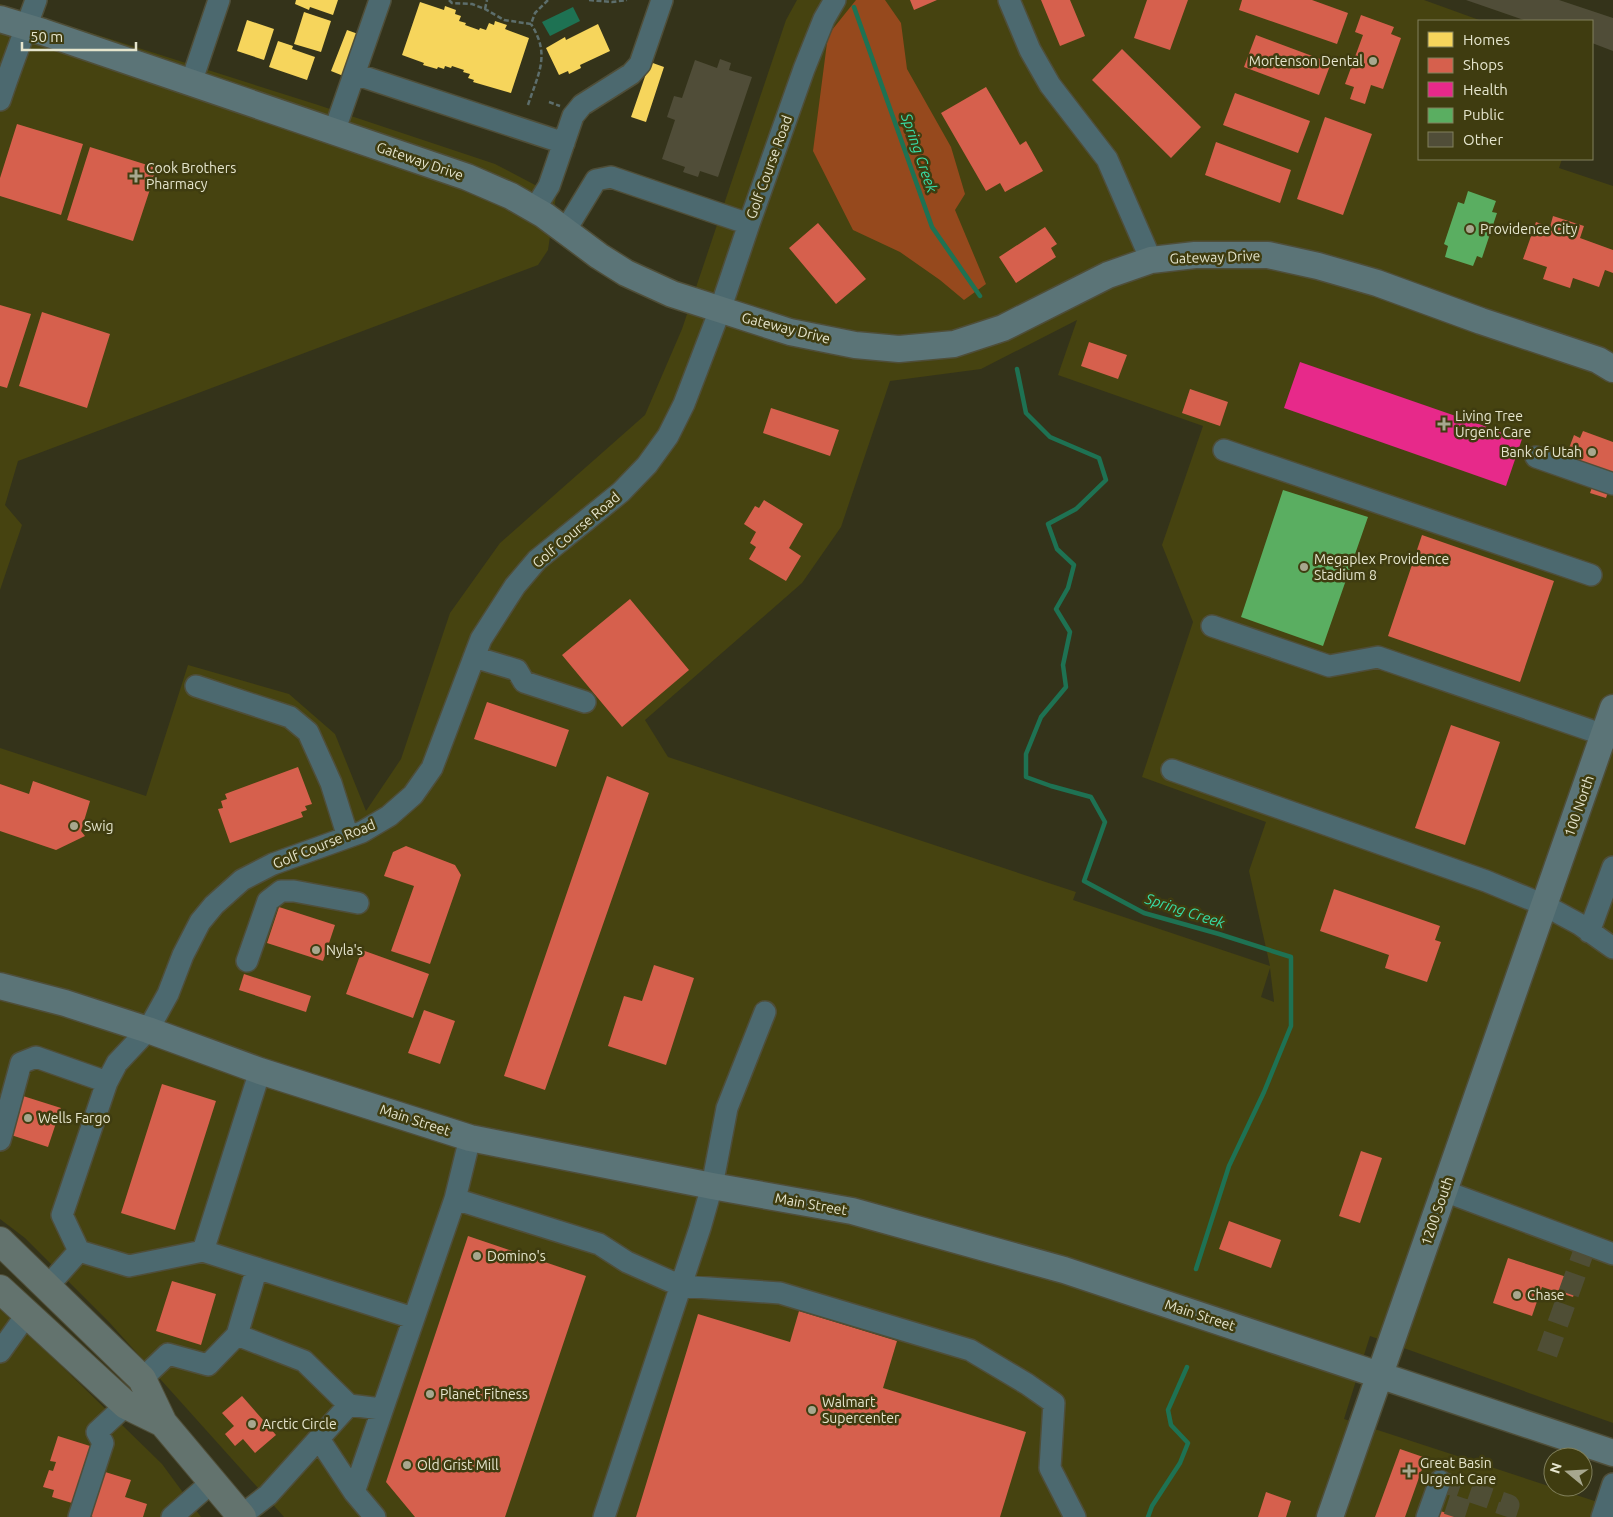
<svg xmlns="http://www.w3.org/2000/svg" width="1613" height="1517" font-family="Ubuntu,sans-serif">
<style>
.built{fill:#464310;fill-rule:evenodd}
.forest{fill:#96491d}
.water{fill:#1e7253}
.homes{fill:#f6d55c}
.shops{fill:#d6604d}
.health{fill:#e7298a}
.public{fill:#5aae61}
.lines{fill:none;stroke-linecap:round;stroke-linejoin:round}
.stream{stroke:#1e7253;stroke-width:4.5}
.building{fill:#504d38}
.minor-tunnel{stroke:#4f4e35;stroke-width:21;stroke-dasharray:21 11;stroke-linecap:butt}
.minor-casing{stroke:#4f4e39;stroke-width:24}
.major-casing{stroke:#4f4e39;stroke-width:29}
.highway-casing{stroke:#4f4e39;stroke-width:30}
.path{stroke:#5d6e6c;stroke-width:2.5;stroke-dasharray:5 2.5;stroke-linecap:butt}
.minor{stroke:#4c696f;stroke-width:21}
.major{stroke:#5b7477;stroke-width:26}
.highway{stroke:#63736e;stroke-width:28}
.poi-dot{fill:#a7a78e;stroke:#3f3c10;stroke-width:2}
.labels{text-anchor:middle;stroke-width:5;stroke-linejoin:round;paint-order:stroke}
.poi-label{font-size:14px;fill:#e5e5cd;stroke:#3f3c10;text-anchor:start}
.street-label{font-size:14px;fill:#e5e5cd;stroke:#3f3c10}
.water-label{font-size:15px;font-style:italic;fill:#38dda6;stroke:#3f3c10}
</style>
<rect width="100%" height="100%" fill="#34331a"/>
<path class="built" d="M797,0h627l58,21h-63v138h143l-3,9 54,18v1237l-243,-87 -26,83 269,88v10h-1329l-175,-195 -84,-84 -25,-19v-471l146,48 42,-131 101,29 46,40 31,77 35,-52 49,-146 50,-70 145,-128 37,-86 104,-309zM1077,320l-19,55 145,51 -41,119 31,77 -51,155 124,45 -17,49 21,95 -197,-66 3,-8 -408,-135 -23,-37 157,-137 39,-56 49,-146 91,-12zM1270,968l4,33v1l-13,-5z
M0,4l315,100 180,60 61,32 -8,54 -10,15 -520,196 -13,44 17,20 -22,65z
M0,1306l162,158 39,53h-201z"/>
<path class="forest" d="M856,0h29l16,23 6,46 44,78 14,47 -10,16 31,74 -22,16 -24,-20 -40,-28 -47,-22 -40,-79 15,-116z"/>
<path class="water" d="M573,7l7,14 -30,15 -8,-14z"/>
<path class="homes" d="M296,0h42l-5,15 -23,-8 -1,3 -14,-6z
M420,2l24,8 1,-4 11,4 -1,4 6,2 -2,5 7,2 -1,2 14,5 1,-2 6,2 3,-7 5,2 1,-4 12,4 -2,4 24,9 -18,55 -38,-11 1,-2 -6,-2 2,-4 -7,-2 1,-2 -12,-4 -1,2 -6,-2 -1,3 -6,-2 -1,2 -14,-4 1,-2 -22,-8z
M304,12l27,9 -10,31 -27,-8z
M247,20l27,9 -10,31 -27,-9z
M598,24l12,27 -30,14 1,3 -12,6 -1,-3 -9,4 -13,-27 19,-11 1,3z
M347,30l14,5 -15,42 -15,-6z
M278,41l15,5 -1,3 23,8 -8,23 -38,-13z
M650,62l14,5 -18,55 -15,-5z"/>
<path class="shops" d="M910,0h27l-23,10z
M1041,0h29l15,36 -25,10z
M1147,0h41l-18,50 -36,-12z
M1242,0h70l36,13 -11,31 -98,-34z
M1361,15l33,12 -3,7 10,4 -18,51 -12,-4 -6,19 -15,-5 4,-12 -9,-3 18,-49 -8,-3z
M1256,35l75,28 -12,32 -75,-28z
M1122,49l79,78 -30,31 -79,-78z
M986,87l34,58 6,-4 17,30 -38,21 -5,-9 -14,8 -45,-78z
M1235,93l75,28 -12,32 -75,-28z
M1325,117l47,17 -29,81 -46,-16z
M17,124l66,20 -22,71 -61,-19v-18z
M1216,142l75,28 -11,33 -75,-28z
M90,147l67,21 -24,73 -66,-21z
M1553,216l31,10 -4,12 33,12v23l-8,-3 -6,17 -26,-9 -3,10 -27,-9 4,-12 -24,-8 13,-37 14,5z
M818,223l48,56 -30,25 -47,-56z
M1045,227l12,17 -6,4 5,9 -40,26 -17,-26z
M0,305l31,9 -24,74 -7,-2z
M42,312l68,22 -23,74 -68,-22z
M1089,342l38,13 -9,24 -37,-13z
M1190,389l38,13 -8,24 -38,-13z
M771,408l68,22 -9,26 -67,-23z
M1583,431l30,11v35l-7,21 -16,-5 9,-25 -25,-9 2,-5 -8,-3 6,-16 6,3z
M764,500l39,24 -14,24 12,8 -15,25 -37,-22 7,-12 -6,-4 6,-11 -12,-8 11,-18 4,2z
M1422,535l132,46 -34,101 -132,-46z
M630,599l59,71 -67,57 -60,-72z
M487,702l82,28 -13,37 -82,-28z
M1451,725l49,17 -35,103 -50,-17z
M298,767l14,37 -7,2 2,4 -6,2 2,5 -73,26 -12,-34 5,-1 -2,-7 6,-2 -2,-5z
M607,776l42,17 -104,297 -41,-14z
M33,781l57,20 -9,30 4,5 -29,14 -56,-19v-47l29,10z
M406,846l49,19 6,10 -31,89 -39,-13 23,-65 -30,-10 9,-24z
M1334,889l106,37 -5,14 6,2 -14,40 -42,-14 4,-13 -69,-24z
M279,907l56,18 -12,36 -56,-18z
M362,950l67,24 -16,44 -67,-24z
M654,965l40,13 -28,87 -58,-19 16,-50 18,5z
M244,974l67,22 -5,16 -67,-22z
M424,1010l31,11 -15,43 -32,-11z
M162,1084l54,17 -41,129 -54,-17z
M23,1096l38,12 -13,39 -37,-12 -11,-11v-27l21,7z
M1361,1151l21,7 -22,65 -21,-7z
M1229,1221l52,19 -10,28 -52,-19z
M468,1236l118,40 -81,241h-90l-29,-35z
M1508,1258l71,23 -6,16 -31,-10 -10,29 -39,-13z
M172,1281l44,13 -15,51 -45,-14z
M799,1311l98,30 -14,47 143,44 -26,85h-364l62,-203 92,28z
M242,1396l34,39 -21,18 -12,-14 -8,7 -10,-12 9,-8 -12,-13z
M58,1436l32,10 -18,57 -20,-6 2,-7 -11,-3 6,-17 4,1 3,-9 -6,-1z
M1400,1449l26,9 -21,59h-30z
M102,1471l29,9 -6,17 22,7 -4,13h-50l-5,-2z
M1266,1492l25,9 -5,16h-28z
M1437,1510l22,7h-24z"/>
<path class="health" d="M1300,362l222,77 -16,47 -222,-78z"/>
<path class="public" d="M1468,191l28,10 -4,11 5,1 -15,45 -5,-2 -4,10 -28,-9 3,-11 -4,-2 14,-42 6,2z
M1283,490l85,27 -45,129 -82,-29z"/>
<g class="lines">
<path class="stream" d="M854,7l78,220 48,69
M1017,369l9,44 24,24 49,21 7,22 -30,29 -28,15 9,25 17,16 -6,23 -12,21 14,23 -7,33 3,22 -25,30 -15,37v23l25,9 40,11 14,25 -21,59 60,32 75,21 72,23v69l-27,66 -35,74 -33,103
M1148,1517l4,-11 28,-43 8,-20 -17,-18 -3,-15 19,-43"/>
</g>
<path class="building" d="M1466,0h93l54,18v33l-21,-8v-22h-65z
M720,59l11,4 -2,7 23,7 -34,100 -18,-6 -2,6 -15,-5 2,-5 -23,-8 13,-39 -8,-3 7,-21 8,2 13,-38 22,8z"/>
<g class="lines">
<path class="minor-tunnel" d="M1547,1354l39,-109
M1440,1481l69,24 -4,12
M1454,1517l9,-28"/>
<g class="minor-casing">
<path id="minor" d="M1009,0l21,50 20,35 57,74 44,101
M355,74l209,69
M191,83l28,-83
M0,100c11,-34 24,-66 36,-100
M334,132l46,-132
M534,210l15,-24 24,-70 9,-11 49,-31 9,-10 22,-64
M565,231l31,-51 15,-3 138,47
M1224,450l367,125
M1536,457l77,27
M1212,626l117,40 49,-9 235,81
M474,657l43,13 7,12 61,20
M196,686l94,31 18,15 23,51 17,54
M1172,770l314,111 58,24 35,19 34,24
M1589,932l24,-65
M247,961l21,-60 13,-10h13l64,12
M260,1071l-57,180 210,67
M0,1140l21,-77 15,-6 71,25
M1444,1191l169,63
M455,1199l144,45 28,18 54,24 99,7 190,57 57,34 27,19 -4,65 25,49
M79,1251l50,15 74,-15
M257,1268l-20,67 67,26 45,44
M48,1286l31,-35 -17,-36 45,-133 10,-19 31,-33 20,-36 15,-39 17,-33 14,-17 28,-25 31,-16 89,-32 27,-16 24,-21 19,-27 49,-129 34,-53 22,-26 84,-68 26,-27 21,-29 16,-32 36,-94 29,-86 55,-155 20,-50 11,-19
M0,1352l27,-38
M142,1379l26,-25 40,11 29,-30
M319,1439l35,53 21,25
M354,1492l101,-293 15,-61
M241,1516l27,-21 81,-90 32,4
M79,1517l24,-74 -6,-11 29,-27
M172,1517l40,-35
M604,1517l96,-289 12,-42 15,-78 38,-96
M1427,1517l13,-36
M1602,1517l11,-33"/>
</g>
<g class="major-casing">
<path id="major" d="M0,19l43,13 424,145 44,19 33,19 55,41 27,17 46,21 118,38 65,13 44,4 55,-5 49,-16 105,-53 43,-15 44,-5h73l50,11 59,17 104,38 117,39 15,9
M0,986l65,17 83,27 112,41 210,67 242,48 140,25 212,59 549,183
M1330,1517l283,-809"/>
</g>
<g class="highway-casing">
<path id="highway" d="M0,1241l142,138 21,44 79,94
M0,1289l126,116 37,18"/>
</g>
<path class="path" d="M449,0l3,3 20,1 13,5 19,11 27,4 4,-11 13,-13
M589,0l23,2 15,-2
M485,9l2,-9
M549,102l11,4
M528,105c10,-31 23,-50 3,-81"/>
<use href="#minor" class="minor"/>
<use href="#major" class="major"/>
<use href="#highway" class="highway"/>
</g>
<g class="poi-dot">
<circle cx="1373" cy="61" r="5"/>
<path d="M133.5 168.5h5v5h5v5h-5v5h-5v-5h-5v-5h5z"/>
<circle cx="1470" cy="229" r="5"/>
<path d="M1441.5 416.5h5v5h5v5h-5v5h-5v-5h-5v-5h5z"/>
<circle cx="1592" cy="452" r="5"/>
<circle cx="1304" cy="567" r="5"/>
<circle cx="74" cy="826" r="5"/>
<circle cx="316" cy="950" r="5"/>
<circle cx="28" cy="1118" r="5"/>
<circle cx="477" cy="1256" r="5"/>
<circle cx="1517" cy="1295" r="5"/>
<circle cx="430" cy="1394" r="5"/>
<circle cx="812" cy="1410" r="5"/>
<circle cx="252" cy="1424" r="5"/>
<circle cx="407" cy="1465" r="5"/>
<path d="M1406.5 1463.5h5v5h5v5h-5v5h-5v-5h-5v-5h5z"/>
</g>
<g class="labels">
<g class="poi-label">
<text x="1363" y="66" text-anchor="end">Mortenson Dental</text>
<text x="146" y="173">Cook Brothers<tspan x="146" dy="16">Pharmacy</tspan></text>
<text x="1480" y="234">Providence City</text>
<text x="1455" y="421">Living Tree<tspan x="1455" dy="16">Urgent Care</tspan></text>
<text x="1582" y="457" text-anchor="end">Bank of Utah</text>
<text x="1314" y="564">Megaplex Providence<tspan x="1314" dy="16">Stadium 8</tspan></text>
<text x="84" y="831">Swig</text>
<text x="326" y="955">Nyla's</text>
<text x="38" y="1123">Wells Fargo</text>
<text x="487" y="1261">Domino's</text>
<text x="1527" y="1300">Chase</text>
<text x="440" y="1399">Planet Fitness</text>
<text x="822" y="1407">Walmart<tspan x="822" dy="16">Supercenter</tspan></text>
<text x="262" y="1429">Arctic Circle</text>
<text x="1420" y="1468">Great Basin<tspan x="1420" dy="16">Urgent Care</tspan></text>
<text x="417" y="1470">Old Grist Mill</text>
</g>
<g class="street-label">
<text transform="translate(420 161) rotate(19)" y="5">Gateway Drive</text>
<text transform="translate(769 167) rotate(-70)" y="5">Golf Course Road</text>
<text transform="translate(1215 257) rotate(-2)" y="5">Gateway Drive</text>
<text transform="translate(786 328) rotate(14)" y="5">Gateway Drive</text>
<text transform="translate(576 530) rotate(-40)" y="5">Golf Course Road</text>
<text transform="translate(1579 806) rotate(-71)" y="5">100 North</text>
<text transform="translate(324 844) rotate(-22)" y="5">Golf Course Road</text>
<text transform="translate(415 1120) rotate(18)" y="5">Main Street</text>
<text transform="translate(811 1204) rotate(10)" y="5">Main Street</text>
<text transform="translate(1437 1211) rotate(-71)" y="5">1200 South</text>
<text transform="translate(1200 1315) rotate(18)" y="5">Main Street</text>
</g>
<g class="water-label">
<text transform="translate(919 153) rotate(71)" y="5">Spring Creek</text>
<text transform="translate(1185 911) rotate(18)" y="5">Spring Creek</text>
</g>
</g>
<rect x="1418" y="20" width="175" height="140" fill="#3f3c10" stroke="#81805c"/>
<rect x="1428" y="32" width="25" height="15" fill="#f6d55c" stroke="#81805c"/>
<text x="1463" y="45" font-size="15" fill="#e5e5cd">Homes</text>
<rect x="1428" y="58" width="25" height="15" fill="#d6604d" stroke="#81805c"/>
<text x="1463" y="70" font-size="15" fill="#e5e5cd">Shops</text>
<rect x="1428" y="82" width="25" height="15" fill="#e7298a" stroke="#81805c"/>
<text x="1463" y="95" font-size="15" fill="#e5e5cd">Health</text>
<rect x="1428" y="108" width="25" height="15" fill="#5aae61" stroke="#81805c"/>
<text x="1463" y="120" font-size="15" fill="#e5e5cd">Public</text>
<rect x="1428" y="132" width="25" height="15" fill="#504d38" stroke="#81805c"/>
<text x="1463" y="145" font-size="15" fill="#e5e5cd">Other</text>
<g transform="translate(1568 1472) rotate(288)"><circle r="24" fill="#3f3c10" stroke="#81805c"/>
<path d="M0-4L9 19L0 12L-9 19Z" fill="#a7a78e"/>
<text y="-8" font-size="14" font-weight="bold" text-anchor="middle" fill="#e5e5cd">N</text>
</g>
<path d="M22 42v8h114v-8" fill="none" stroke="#e5e5cd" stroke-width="2.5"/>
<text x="30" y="42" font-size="15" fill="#e5e5cd" stroke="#3f3c10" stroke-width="4" paint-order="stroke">50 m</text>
</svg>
